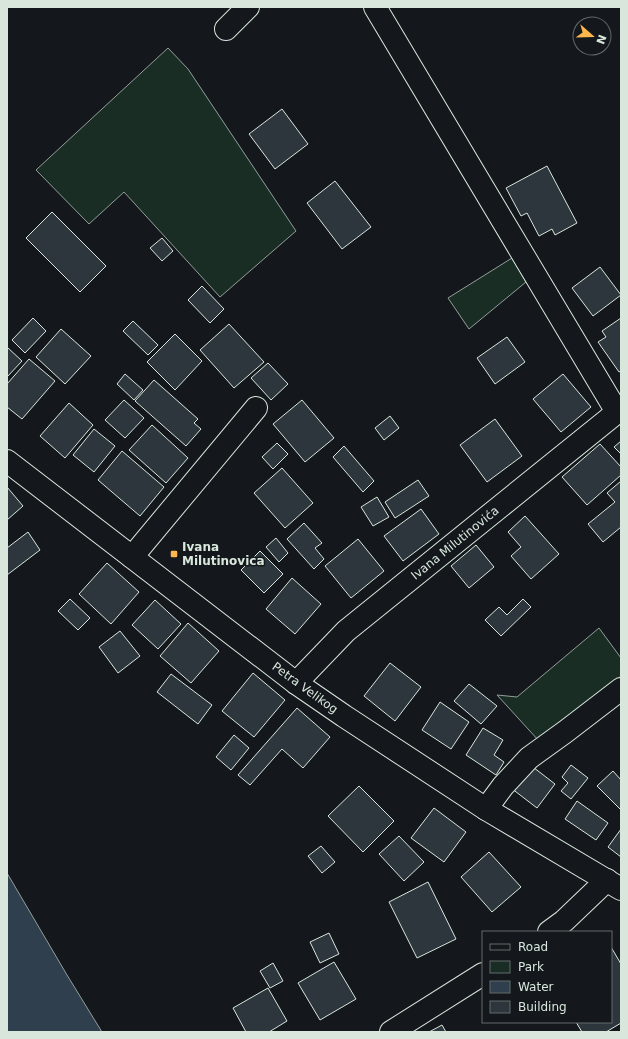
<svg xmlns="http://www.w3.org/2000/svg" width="628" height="1039" font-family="'DejaVu Sans',sans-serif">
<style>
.green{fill:#1a2d24;stroke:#939e99}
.water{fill:#2f3f4d;stroke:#939e99}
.building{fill:#2c363c;stroke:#d8e6dc}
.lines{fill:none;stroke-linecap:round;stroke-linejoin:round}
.street-casing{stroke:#d8e6dc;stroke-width:24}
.secondary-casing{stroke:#d8e6dc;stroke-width:24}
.street{stroke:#14181c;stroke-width:22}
.secondary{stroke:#14181c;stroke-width:22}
.poi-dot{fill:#ffb74d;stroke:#14181c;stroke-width:1.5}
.labels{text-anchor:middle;stroke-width:3;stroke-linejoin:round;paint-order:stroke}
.street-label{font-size:12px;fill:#d8e6dc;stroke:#14181c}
.poi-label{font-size:12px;font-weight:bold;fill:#d8e6dc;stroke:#14181c;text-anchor:start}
</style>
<rect width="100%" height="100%" fill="#14181c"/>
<path class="green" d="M168,48l20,21 108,162 -76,66 -96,-105 -35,32 -53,-54z
M512,258l14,24 -57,47 -21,-31z
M599,628l22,30v18l-82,65 -42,-46 20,2z"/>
<path class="water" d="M7,873l60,102 35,57h-95z"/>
<path class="building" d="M282,109l26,35 -33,25 -26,-35z
M547,166l30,57 -22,12 -3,-6 -13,7 -12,-23 -6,3 -15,-28z
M335,181l36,46 -29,22 -35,-46z
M52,212l54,54 -26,26 -54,-54z
M162,238l11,13 -11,10 -12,-13z
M600,267l21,28 -28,21 -21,-28z
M202,286l22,23 -14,14 -22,-23z
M33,318l13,13 -21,22 -13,-13z
M621,318v53l-2,1 -21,-30 8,-5 -4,-6z
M133,321l25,24 -10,10 -25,-24z
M229,324l35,38 -30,26 -34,-38z
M61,329l30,27 -26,28 -29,-27z
M175,334l27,27 -27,29 -28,-28z
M507,337l18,25 -30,22 -18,-26z
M7,347l15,14 -15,16z
M29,359l26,22 -33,38 -15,-12v-23z
M268,363l20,21 -17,16 -20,-22z
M125,374l18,16 -9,10 -17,-16z
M563,374l28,33 -30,25 -28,-33z
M154,380l44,39 -4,4 7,6 -15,17 -51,-45z
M124,400l20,18 -19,20 -20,-18z
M302,400l32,38 -29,24 -32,-38z
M69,403l24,22 -28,33 -25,-22z
M390,416l9,12 -15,12 -9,-12z
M495,419l27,37 -35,26 -27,-37z
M152,425l36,33 -22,25 -37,-33z
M94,429l21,17 -21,26 -21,-17z
M621,441v13l-7,-7z
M277,443l11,11 -15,15 -11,-12z
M600,444l21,23v8l-34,30 -25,-28z
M344,446l30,35 -11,11 -30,-35z
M122,451l42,36 -24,29 -42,-36z
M282,468l31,35 -28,25 -31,-35z
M418,480l11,16 -34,22 -10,-16z
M621,481v46l-18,15 -15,-18 27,-22 -8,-9z
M7,487l16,19 -16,14z
M377,497l12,20 -16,9 -12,-19z
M421,509l18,25 -36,27 -19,-25z
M525,516l34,38 -28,25 -20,-23 10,-9 -13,-15z
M304,523l18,20 -7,5 9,11 -10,10 -27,-30z
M28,532l12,18 -33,25v-27z
M276,538l12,15 -9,9 -13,-15z
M358,539l26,32 -33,27 -26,-32z
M476,545l18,22 -25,21 -18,-22z
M260,551l23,23 -19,19 -23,-23z
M107,563l32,29 -28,32 -32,-30z
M292,578l29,26 -26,30 -29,-25z
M70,599l20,19 -12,12 -20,-19z
M523,599l8,8 -30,29 -16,-16 14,-13 8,8z
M155,600l26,24 -23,25 -26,-24z
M188,623l31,28 -28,32 -31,-27z
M120,631l20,25 -22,17 -19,-26z
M390,663l31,24 -26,34 -31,-25z
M253,673l32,27 -31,37 -32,-26z
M171,674l41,31 -14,19 -41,-32z
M469,684l28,22 -16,18 -27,-23z
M440,702l29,20 -18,27 -29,-19z
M297,708l33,29 -27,31 -21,-19 -32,36 -12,-10z
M483,728l20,12 -9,15 10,7 -8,13 -30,-20z
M234,735l15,13 -18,22 -15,-13z
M529,764l26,20 -18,24 -26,-20z
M571,765l17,13 -17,21 -10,-8 7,-8 -6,-6z
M613,771l8,9v30l-24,-24z
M359,786l35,35 -31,31 -35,-36z
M577,801l31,22 -12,17 -31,-21z
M434,808l32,24 -22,30 -33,-24z
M621,829v28l-13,-10z
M399,836l25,26 -20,19 -25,-27z
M321,846l14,16 -13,11 -14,-17z
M489,852l32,35 -29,25 -31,-35z
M428,882l28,57 -39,19 -28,-56z
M329,933l10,21 -19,9 -10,-21z
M611,947l10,17v59l-15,9h-24l-6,-10h35z
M334,962l22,37 -36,21 -22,-37z
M273,963l10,18 -13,7 -10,-17z
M268,988l19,33 -18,11h-23l-13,-24z
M442,1025l4,7h-17z"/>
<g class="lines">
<g class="street-casing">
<path id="street" d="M375,7l242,405
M226,29l22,-22
M132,557l124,-149
M296,683l50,-52 275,-222
M486,809l17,-23 26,-28 36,-26 56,-43
M549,932l15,-11 43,-41
M391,1032l92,-58"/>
</g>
<g class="secondary-casing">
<path id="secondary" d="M7,461l289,222 48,33 142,93 135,80"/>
</g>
<use href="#street" class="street"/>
<use href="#secondary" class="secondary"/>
</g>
<rect class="poi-dot" x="170" y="550" width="8" height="8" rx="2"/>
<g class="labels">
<g class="street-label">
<text transform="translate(455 543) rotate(-39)" y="4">Ivana Milutinovića</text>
<text transform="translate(305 688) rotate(36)" y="4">Petra Velikog</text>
</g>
<g class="poi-label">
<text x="182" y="551">Ivana<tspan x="182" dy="14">Milutinovica</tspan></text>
</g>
</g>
<rect width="628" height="1039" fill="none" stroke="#d8e6dc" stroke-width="16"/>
<rect x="482" y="931" width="130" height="92" fill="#14181c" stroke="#626a69"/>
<rect x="490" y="944" width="20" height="6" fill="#14181c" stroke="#626a69"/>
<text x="518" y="951" font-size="12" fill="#d8e6dc">Road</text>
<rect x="490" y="961" width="20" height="12" fill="#1a2d24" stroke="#626a69"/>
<text x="518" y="971" font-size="12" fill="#d8e6dc">Park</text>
<rect x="490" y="981" width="20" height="12" fill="#2f3f4d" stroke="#626a69"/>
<text x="518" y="991" font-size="12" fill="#d8e6dc">Water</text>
<rect x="490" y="1001" width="20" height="12" fill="#2c363c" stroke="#626a69"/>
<text x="518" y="1011" font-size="12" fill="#d8e6dc">Building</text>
<g transform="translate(592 36) rotate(110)"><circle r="19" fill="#14181c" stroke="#626a69"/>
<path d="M0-3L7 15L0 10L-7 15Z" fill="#ffb74d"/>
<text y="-6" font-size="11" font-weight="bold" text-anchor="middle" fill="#d8e6dc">N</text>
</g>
</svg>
